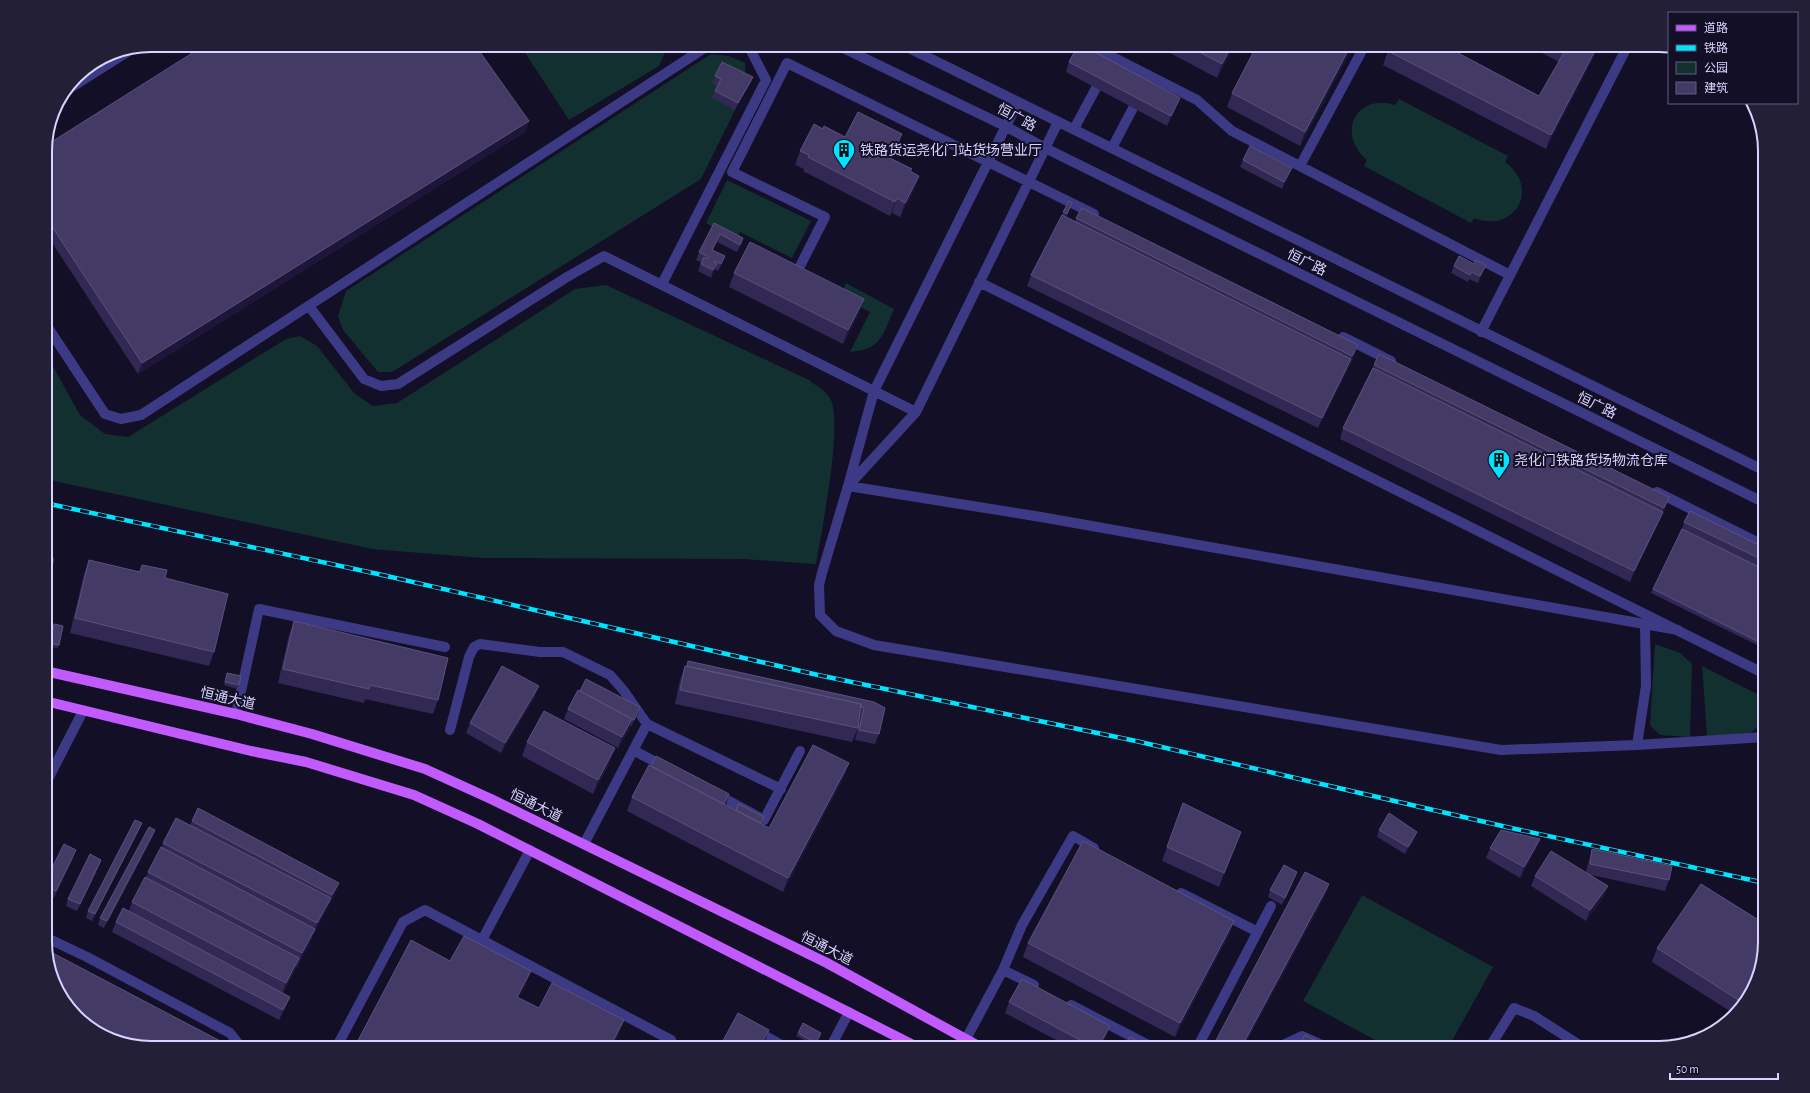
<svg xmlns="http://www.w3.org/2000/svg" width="1810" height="1093" font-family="'Alegreya Sans','Noto Sans SC',sans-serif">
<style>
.green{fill:#12302f}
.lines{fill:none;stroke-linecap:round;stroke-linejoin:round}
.minor{stroke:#3d3a85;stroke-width:10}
.major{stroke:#c25bff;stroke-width:10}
.rail-casing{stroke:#00e5ff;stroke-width:4.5}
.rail{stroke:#130f26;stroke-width:3;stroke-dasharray:9;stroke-linecap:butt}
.wall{fill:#312854}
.shaded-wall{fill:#1d163a}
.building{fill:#433a66;stroke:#5a527e}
.labels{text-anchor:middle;stroke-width:4;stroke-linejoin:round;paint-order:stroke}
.street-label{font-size:14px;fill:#d9d4ff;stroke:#130f26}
.poi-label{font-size:14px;fill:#d9d4ff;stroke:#130f26;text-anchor:start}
.rim{fill:none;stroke:#d9d4ff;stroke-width:2}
</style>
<rect width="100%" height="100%" fill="#130f26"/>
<path class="green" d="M520,45h148l-9,21 -90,54z
M711,54l18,2 16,7 1,25 -45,91 -309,193h-14l-35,-42 -5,-14 8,-25z
M1399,99l109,57 -3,6c36,26 10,72 -31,56l-3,5 -107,-57 3,-6c-31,-26 -11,-67 28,-55z
M727,180l84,41 -19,37 -52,-26 -5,8 -29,-17z
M846,283l48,26c-12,27 -12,40 -44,43l20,-40 -30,-15z
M606,285l203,95c6,5 17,11 21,18 14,23 -9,136 -14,166l-72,-5 -261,-1 -111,-9 -327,-70v-127l35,63 25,19 23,3 158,-98 14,-3 17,10 38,48 18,12 24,-3 178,-114z
M1655,644l25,9 12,11 -2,73 -30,-2 -10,-10z
M1702,666l61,31 2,22 -15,15 -43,2z
M1362,895l131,72 -45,81h-58l-87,-47z"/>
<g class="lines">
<path class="minor" d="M837,45l170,82 38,21 720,355
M903,45l862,426
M1089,45l108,55 35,31 278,144
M67,90l65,-41
M1018,102l-144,289 -26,95 193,31 637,113
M1058,122l-142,290 -68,74 -26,87 -3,12 1,30 16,16 38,14 627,105 136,-5 128,-8
M1074,129l22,-41
M1112,148l21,-40
M1300,166l65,-121
M794,278l31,-61 -93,-45 55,-109 307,151
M979,282l786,392
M662,284l104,-204 -18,-35
M309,306l55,73 17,7 17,-2 169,-107 37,-21 312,156
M45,323l60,91 16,5 20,-4 568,-370
M1481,332l147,-287
M1343,337l48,24
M1657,492l108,54
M45,578l4,-18
M236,714l23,-105 186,38
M450,730l19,-73 5,-10 6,-3 60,8h23l47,23 14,16 23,33 134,65
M1637,745l9,-59 -1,-62
M633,750l32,17
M45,785l38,-74
M716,794l48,26 36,-69
M584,844l63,-120
M1181,893l75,38
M45,937l42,20 143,76 12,15
M482,940l48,-90
M1003,970l31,15
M1071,1005l83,43
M755,1030l30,17v1
M966,1039l37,-69 19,-45 51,-89 21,12
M336,1048l67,-126 22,-12 246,130 3,8
M830,1048l19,-36
M1197,1048l74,-142
M1283,1048l2,-4 17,-8 27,12
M1489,1048l25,-40 20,8 50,32"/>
<path class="major" d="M45,671l191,43 76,20 113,35 66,30 336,164 155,85
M45,701l206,50 55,11 108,33 64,29 441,224"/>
<g class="rail-casing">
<path id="rail" d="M45,503l333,71 440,101 318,66 375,87 254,55"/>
</g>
<use href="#rail" class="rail"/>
</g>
<path class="wall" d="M989,45h11l-2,5z
M1155,45h80l-18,33z
M1354,45l-54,101 -73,-39 5,-14z
M1527,45h73l-54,104 -163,-84 5,-14 151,45 20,-34z
M1069,62l107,46 -9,18 -101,-54z
M715,76l38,1 -3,7 -15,26 -23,-12 5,-12 -5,-2z
M529,121l-4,11 -387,242 -93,-142v-86z
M823,129l22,8 57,-3 -5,14 -6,11 20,13 3,18 -14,27 -8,-4 -2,3 -87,-45 1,-2 -9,-4 5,-14z
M1243,160l46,15 -7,14 -42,-22z
M1069,201l-3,17 9,4 1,-4 282,127 -5,14 -35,69 -291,-142 4,-11 31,-60z
M714,223l29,15 -2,7 -4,7 -20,-10 -4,8 9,14 -4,7 -3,-2 -4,9 -13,-7 3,-9 -5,-2 3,-8z
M1486,265l-3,7 -5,11 -9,-4 -1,3 -17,-9 3,-7z
M734,273l130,26 -5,14 -16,31 -114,-57z
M1374,365l295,132 -5,14 -34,71 -290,-143 3,-11z
M1684,522l81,26v101l-114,-56 30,-60z
M89,560l50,12 3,-7 23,13 49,74 -5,14 -139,-33 14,-59z
M294,621l144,79 -5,14 -68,-15 -1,4 -86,-20 11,-48z
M54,624l5,21 -1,3 -9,-1z
M688,661l186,41 5,32 -4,10 -20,-4 5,-21h-1l-1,9 -6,14 -177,-38 5,-24 5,-14h2z
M227,673l12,12 -2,4 -13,-4z
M535,697l-34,56 -35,-20 4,-10z
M640,707l-2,7 -7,13 -1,-1 -1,4 -11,18 -54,-29 4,-10z
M527,742l83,20 -17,32 -71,-38z
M849,763l-5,14 -61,115 -156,-81 5,-14 97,-3 -3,11 10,5 28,7 -2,7 7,4z
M1183,803l58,29 -5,14 -17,41 -57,-26z
M192,821l143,73 -7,12 -3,6 -13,25 -2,6 -13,24h-1l-2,5 -11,21 3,14 -7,13 -167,-88 4,-10 13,-11 3,-9 14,-24 2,-6 14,-24 1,-5 27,-18z
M142,823l-3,7 -47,91 -6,-3 2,-7z
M1379,830l36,9 -10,15 -28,-17z
M153,837l-49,91 -6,-3 2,-7z
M1490,848l46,1 -16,29 -34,-20z
M1592,849l77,31 -4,11 -74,-16 13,22 -18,24 -55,-35 4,-10 51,-4 3,-12z
M74,857l-20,41 -9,-4v-12z
M101,860l-2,7 -22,44 -11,-5 2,-7z
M1294,879l-12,26 -14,-8 2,-7z
M1329,884l-5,14 -81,150h-31l2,-4z
M1234,921l-5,14 -54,102 -152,-80 5,-14z
M1657,948l94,47 -18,18 -81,-51z
M1009,1002l101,24 -4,10 -6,12h-29l-66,-35z
M798,1033h23l-6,13 -19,-10z"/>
<path class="shaded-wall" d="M1232,45h3l-18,33 5,-14z
M1351,45h3l-54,101 5,-14z
M1598,45h2l-54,104 5,-14z
M753,77l-3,7 -15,26 3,-7z
M1180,98l-4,10 -9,18 4,-10z
M529,121l-4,11 -387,242 4,-11z
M902,134l-5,14 -13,24 6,-14z
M1292,168l-3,7 -7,14 2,-7z
M919,176l-5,14 -14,27 5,-14z
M897,198l-5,15 -2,3 5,-14z
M1072,203l-5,14 -6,11 6,-14z
M720,234l-3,8 -8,15 3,-7z
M743,238l-2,7 -4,7z
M725,256l-3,8 -4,7 3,-7z
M717,264l-6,14 2,-8z
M1486,265l-3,7 -5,11 2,-7z
M864,299l-5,14 -16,31 5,-14z
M1358,345l-5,14 -35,69 4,-10z
M1669,497l-5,14 -5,11 5,-14z
M1663,512l-4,10 -29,60 4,-11z
M539,686l-4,11 -34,56 4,-10z
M640,707l-2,7 -7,13 3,-7z
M632,719l-3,11 -11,18 4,-11z
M615,748l-5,14 -17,32 5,-14z
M849,763l-5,14 -61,115 5,-14z
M729,794l-3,11 -3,2z
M142,823l-3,7 -47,91 3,-7z
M155,830l-2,7 -49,91 3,-7z
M1241,832l-5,14 -17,41 5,-14z
M1417,832l-2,7 -10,15 3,-7z
M1540,839l-4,10 -16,29 4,-11z
M76,850l-2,7 -20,41 2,-7z
M101,860l-2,7 -22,44 3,-7z
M339,883l-4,11 -7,12 4,-11z
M1329,884l-5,14 -81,150h-2z
M1608,886l-4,11 -18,24 4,-11z
M331,898l-6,14 -13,25 5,-14z
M1234,921l-5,14 -54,102 5,-14z
M315,929l-5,14 -13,24 5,-14z
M299,958l-5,14 -13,25 5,-14z
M531,971l-5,14 -14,26 5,-14z
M290,997l-4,10 -7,13 4,-10z
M624,1020l-5,14 -7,14 -1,-3z
M1110,1026l-4,10 -6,12h-2z
M769,1030l-5,14 -2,4h-3z"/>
<path class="building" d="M205,45h270l54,76 -387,242 -97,-147v-70z
M1078,45h4l98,53 -9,18 -102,-54z
M1186,45h46l-10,19z
M1257,45h94l-46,87 -73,-39z
M1391,45h52l96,51 27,-47 -7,-4h39l-47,90 -163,-84z
M722,62l31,15 -15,26 -23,-12 6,-12 -6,-3z
M858,112l44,22 -12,24 22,11 -2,2 9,5 -14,27 -8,-5 -2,4 -87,-45 1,-2 -9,-4 14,-27 9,5 1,-3 21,11z
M1250,146l42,22 -8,14 -41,-22z
M1069,201l3,2 -5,11 -4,-2z
M1082,208l276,137 -6,11 -276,-138z
M1062,215l289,144 -29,59 -291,-143z
M714,223l29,15 -3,7 -20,-11 -8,16 13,6 -4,8 -6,-3 -1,1 3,2 -4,6 -12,-6 3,-7 3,2 1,-2 -9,-5z
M750,242l114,57 -16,31 -114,-57z
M1459,256l15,8 2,-4 10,5 -6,11 -8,-4 -2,3 -16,-9z
M1379,354l290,143 -5,11 -290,-143z
M1373,368l290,144 -29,59 -291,-143z
M1690,511l75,37v13l-81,-39z
M1682,529l83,41v75l-112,-56z
M89,560l51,12 2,-7 25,5 -2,8 63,16 -14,58 -139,-34z
M294,621l154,37 -10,42 -68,-15 -1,4 -86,-20z
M54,624l9,2 -4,19 -9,-2z
M688,661l186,41 11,6 -6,26 -20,-4 5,-22 -3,-1v-3l-174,-38z
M502,666l37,20 -34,57 -35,-20z
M685,666l176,38 -3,24 -178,-38z
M227,673l14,3 -2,9 -14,-3z
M586,679l54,28 -6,13 -54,-29z
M578,690l54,29 -10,18 -54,-28z
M544,711l71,37 -17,32 -71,-38z
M813,745l36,18 -61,115 -156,-81 17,-32 120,63z
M656,756l73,38 -5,10 -73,-38z
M1183,803l58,29 -17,41 -57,-26z
M739,804l25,13 -3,6 -25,-13z
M198,808l141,75 -7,12 -140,-74z
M1389,813l28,19 -9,15 -29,-17z
M176,818l155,80 -14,25 -154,-80z
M135,820l7,3 -47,91 -7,-3z
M149,827l6,3 -48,91 -7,-3z
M1501,830l39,9 -16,28 -34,-19z
M1083,841l151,80 -54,102 -152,-80z
M64,844l12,6 -20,41 -11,-6v-3z
M161,847l154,82 -13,24 -154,-81z
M1592,849l80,17 -3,14 -79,-16z
M1551,851l57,35 -18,24 -55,-34z
M90,854l11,6 -21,44 -12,-5z
M1284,865l13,7 -12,26 -15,-8z
M1305,872l24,12 -88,164h-20l-7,-4z
M145,877l154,81 -13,25 -154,-81z
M1701,884l64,40v18l-14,53 -8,8 -86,-55z
M123,908l167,89 -7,13 -167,-88z
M464,936l67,35 -14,26 22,11 13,-25 72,37 -13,25 6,3h-263l57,-108 39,21z
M45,949l181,95 -3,4h-72l-53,-14 -39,-39z
M1022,979l88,47 -12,22h-3l-86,-46z
M738,1013l31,17 -10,18h-40z
M803,1023l18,10 -5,10 -18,-10z
M1305,1035l25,13h-32z
M1130,1037l20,11h-26z"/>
<defs>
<g id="building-pin" transform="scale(1.15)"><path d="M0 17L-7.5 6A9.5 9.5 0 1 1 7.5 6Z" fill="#00e5ff" stroke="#130f26"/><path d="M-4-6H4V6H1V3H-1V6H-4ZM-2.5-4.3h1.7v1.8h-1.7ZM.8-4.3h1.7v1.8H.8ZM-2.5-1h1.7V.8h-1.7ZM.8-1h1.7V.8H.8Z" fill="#111"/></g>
</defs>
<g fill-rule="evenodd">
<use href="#building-pin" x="844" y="150"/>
<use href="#building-pin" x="1499" y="460"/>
</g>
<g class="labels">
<g class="street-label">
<text transform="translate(1017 117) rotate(28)" y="5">恒广路</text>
<text transform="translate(1307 262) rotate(26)" y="5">恒广路</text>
<text transform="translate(1597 405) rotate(26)" y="5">恒广路</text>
<text transform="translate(228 698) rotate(13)" y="5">恒通大道</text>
<text transform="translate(536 805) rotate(26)" y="5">恒通大道</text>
<text transform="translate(827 948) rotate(27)" y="5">恒通大道</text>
</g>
<g class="poi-label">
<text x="860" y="155">铁路货运尧化门站货场营业厅</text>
<text x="1514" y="465">尧化门铁路货场物流仓库</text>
</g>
</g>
<path d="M0 0H1810V1093H0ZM151 52H1659A99 99 0 0 1 1758 151V942A99 99 0 0 1 1659 1041H151A99 99 0 0 1 52 942V151A99 99 0 0 1 151 52Z" fill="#231f37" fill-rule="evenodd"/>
<path class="rim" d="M151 52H1659A99 99 0 0 1 1758 151V942A99 99 0 0 1 1659 1041H151A99 99 0 0 1 52 942V151A99 99 0 0 1 151 52Z"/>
<rect x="1668" y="12" width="130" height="92" fill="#130f26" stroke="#625e7d"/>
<rect x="1676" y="25" width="20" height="6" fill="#c25bff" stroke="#625e7d"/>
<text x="1704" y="32" font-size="12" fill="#d9d4ff">道路</text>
<rect x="1676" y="45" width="20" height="6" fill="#00e5ff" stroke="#625e7d"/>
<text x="1704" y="52" font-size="12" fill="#d9d4ff">铁路</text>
<rect x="1676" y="62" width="20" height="12" fill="#12302f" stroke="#625e7d"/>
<text x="1704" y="72" font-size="12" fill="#d9d4ff">公园</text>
<rect x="1676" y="82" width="20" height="12" fill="#433a66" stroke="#625e7d"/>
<text x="1704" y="92" font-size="12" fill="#d9d4ff">建筑</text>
<path d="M1670 1073v6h108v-6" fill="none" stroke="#d9d4ff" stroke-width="2"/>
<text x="1676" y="1073" font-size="12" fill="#d9d4ff" stroke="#130f26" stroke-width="3" paint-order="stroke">50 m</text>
</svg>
